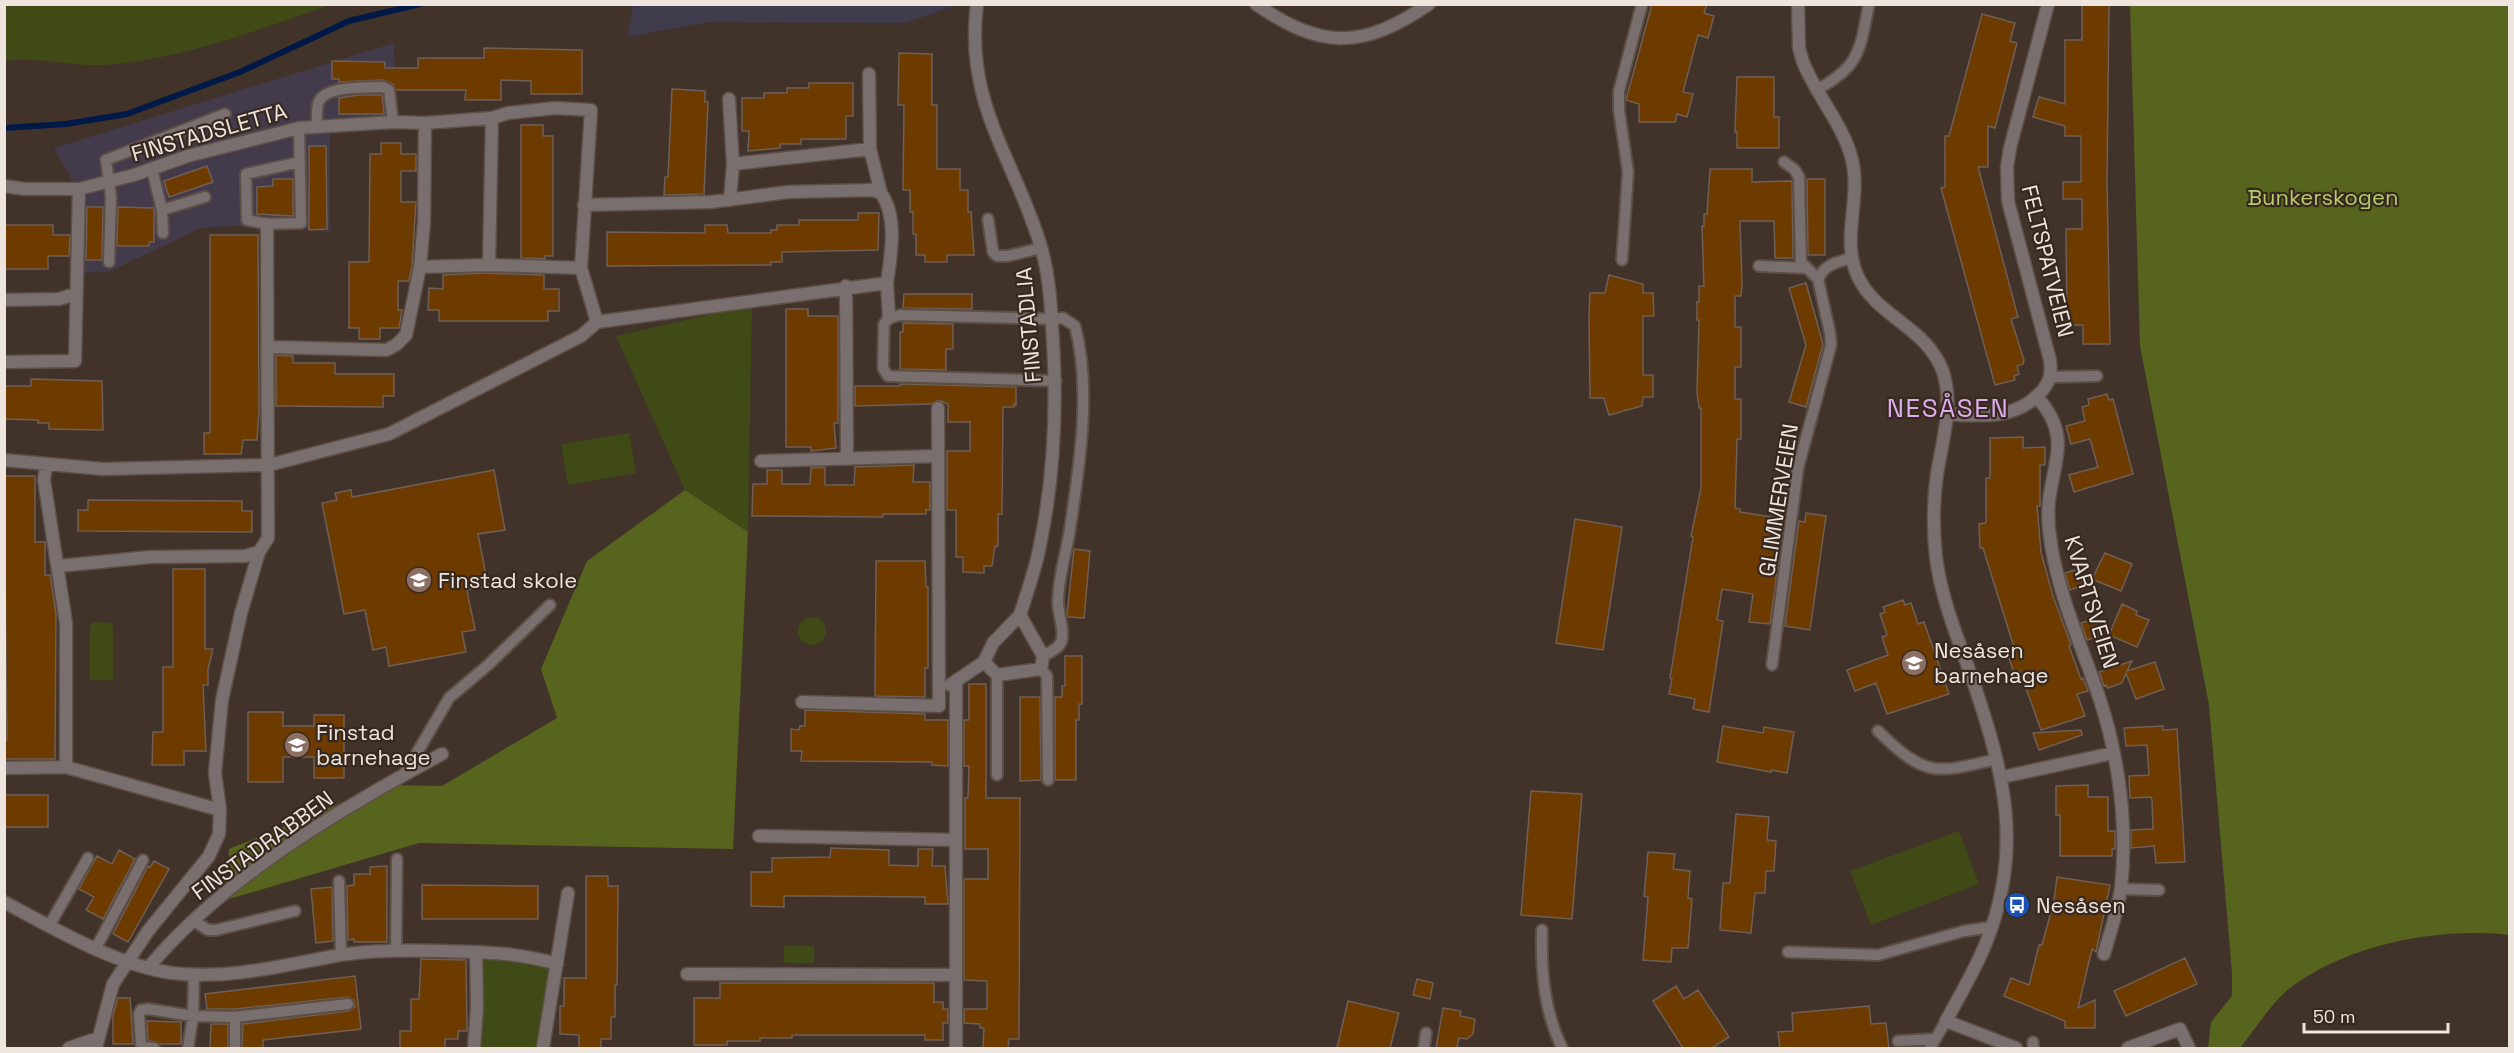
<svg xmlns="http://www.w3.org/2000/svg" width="2514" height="1053" font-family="'Space Grotesk',sans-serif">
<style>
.commercial{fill:#3f3b4c}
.industrial{fill:#433a4b}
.green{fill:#404a16}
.forest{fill:#56641e}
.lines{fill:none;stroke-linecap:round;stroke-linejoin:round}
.stream{stroke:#001948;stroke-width:6}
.building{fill:#6d3a00;stroke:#6f5f54;stroke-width:1.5}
.service-casing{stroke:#5d4f46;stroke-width:14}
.minor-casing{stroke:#5d4f46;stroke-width:15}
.tertiary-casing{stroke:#5d4f46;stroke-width:15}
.service{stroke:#796f6f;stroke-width:10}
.minor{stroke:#796f6f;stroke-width:12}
.tertiary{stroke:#796f6f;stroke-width:12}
.labels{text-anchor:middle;stroke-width:4.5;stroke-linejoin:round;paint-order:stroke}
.street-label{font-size:22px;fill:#eee5df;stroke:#37291f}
.park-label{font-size:22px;fill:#b6cc6b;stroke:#37291f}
.poi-label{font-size:22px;fill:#eee5df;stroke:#37291f;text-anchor:start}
.quarter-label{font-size:26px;letter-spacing:1.5px;fill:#dcadec;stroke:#37291f}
</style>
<rect width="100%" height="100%" fill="#413329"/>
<path class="commercial" d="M633,5v-1l325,1 -53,18 -196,-1 -82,15z"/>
<path class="industrial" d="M394,43l1,87 -65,3v99l-63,-8 -66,4 -92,44 -30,1 4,-73 -29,-52z"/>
<path class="green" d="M4,5l1,-1 326,1c-74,25 -147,54 -226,60 -33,2 -68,-9 -100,-4z
M752,305l-4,227 -63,-42 -69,-154z
M629,433l7,40 -68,12 -7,-41z
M798 631a14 14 0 1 1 28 0a14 14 0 1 1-28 0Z
M94,622l16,1 3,3v54h-23v-54z
M1959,831l20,53 -108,41 -21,-54z
M784,946h30v17h-30z
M484,957l39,4 29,7 -13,72 -5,8h-55z"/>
<path class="forest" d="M2130,5h379v930c-71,-8 -160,9 -219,53 -16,12 -37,44 -50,60h-32l3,-26 21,-26v-23l-23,-268 -69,-359z
M685,490l63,42 -15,317 -314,-6 -190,56v-50l156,-64 57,1 115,-68 -16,-49 46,-108z"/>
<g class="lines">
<path class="stream" d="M4,128l62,-4 61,-10 113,-42 109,-51 71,-17"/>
</g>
<path class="building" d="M1652,4h55l-3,9 10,3 -6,22 -10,-3 -15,57 10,2 -6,23 -10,-3 -2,8h-36v-18l-13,-4z
M2082,4h27l-2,178 3,162h-27v-19h-16l-1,-96h16v-30h-19v-17h18v-46h-16v-10l-32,-9 6,-20 26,7v-64h17z
M1982,14l33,9 -5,18 7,2 -22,85 -7,-2v41h-10l40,150 -7,2 13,41 -1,4 -6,2 2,8 -5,2 1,4 -20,5 -54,-197 4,-1v-51h4z
M484,48l98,2v44h-51v-13l-30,-1v20h-36l1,-10h-70l-3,-6 -10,-4 -44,2v-3h-7v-18l53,1v6h33v-10h66z
M899,53l33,1v51h5v64h23v21h8v22h3l3,43h-27v7h-22v-7h-9v-21h-3v-22h-3v-22h-7l1,-85h-6z
M1737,77h37v40h5v31h-42v-16h-2z
M809,83h44v33h-7v23h-45v5h-21v4l-32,3 1,-20h-7v-33h22v-5h23v-5h22z
M672,89l33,2v11h3l-4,92 -40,1 1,-18h3z
M359,95h23l2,19h-45v-16z
M521,125h22v11h10v120h-8v3l-24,-1z
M381,143h20v11h15v17h-15v31h15l-4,64 -3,15h-11v29h4l-3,18h-19v11h-21v-11h-10v-66h20l1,-108h11z
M309,146h17l1,83 -18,1z
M207,166l6,16 -44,15 -5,-16z
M1710,169h42v13l40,-1 1,77h-18l-1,-37h-34l2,62 -1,13h-6v31h6v40h-6v32h6v40h-4l-2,69 5,1v3l44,7 -14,105 -21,-2 4,-28 -31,-5 -5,31 6,1 -14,91 -16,-3 2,-10 -26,-5 3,-15 -2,-1 23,-141 -2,-1 10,-48v-80h-2l-2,-16 2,-72h-2v-18h2v-16h5l-2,-60h2v-12h3z
M273,179h20v37l-36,-2v-27l16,-1z
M1807,179h18v76h-17z
M87,207h16l-1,53h-16z
M118,207l36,1v34h-5v4h-32z
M858,213h21l-1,37 -96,2v10h-11v3l-164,1v-34l98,1v-8h22l1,8h43v-3h6v-5h22v-5h59z
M4,225h49v10h17l-1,21h-21v13h-44z
M210,235h48l1,176 -2,29h-14l-2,14h-37v-21h6z
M482,273l62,2v14h15v22h-11v10h-109v-11h-11l1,-22 14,1v-14z
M1609,275l34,9v9h10l1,23h-11v59h10v22h-10l-1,9 -33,9 -5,-17h-14l-1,-83 1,-22h15z
M1806,283l17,61 -17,63 -17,-5 17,-57 -17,-57z
M904,294h68v15l-69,-1z
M786,309h22v7h30v107h-4l2,25 -25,3v-4h-25z
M903,323l50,1v25h-7v21l-46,-1v-37h3z
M276,355l17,1v7h42v11h59v22h-11v11l-107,-1z
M31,379l71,2 1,49 -54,-1v-6h-11v-3l-34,-1v-33h27z
M900,384l116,3v18l-2,-1v3h-11l-1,107h-4v32h-3l-3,20h-8v7l-21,-1v-15h-7v-47h-9v-59h23v-29h-22v-18l-9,-4 -8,4 -76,2v-20h45z
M2107,394l2,6 4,-1 20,75 -59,18 -5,-17 29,-8 -8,-28 -19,5 -5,-18 19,-5 -3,-14 7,-2 -1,-6z
M2023,437v11l22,-1v18h-5v41h-3l4,46 12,44 18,49 -2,1 12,33 2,-1 5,13 -11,3 8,22 -44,14 -21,-59 -6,2 -8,-24 6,-2 1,-3 -30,-96h-3l-1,-24 6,-1 1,-2v-43h4v-40z
M914,465l-1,17h17v28h-4v4h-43v3l-131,-1 1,-32h14v-14h15v14h28l1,-16 14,-1v18h29l1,-18z
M494,470l11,60 -27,4 10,52 -21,4 8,40 -13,2 4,20 -77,14 -3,-19 -13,3 -8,-40 -21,4 -22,-111 15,-3 -2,-7 16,-3 1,7z
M4,476h31v66h10v33h5l6,38 -1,146h-51v-18l3,-1z
M88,500l154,1v10h10v21l-174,-1v-21h10z
M1806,513l20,3 -16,114 -25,-4 14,-105 6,1z
M1575,519l47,8 -19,123 -47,-7z
M1074,549l16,2 -6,67 -16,-1 -1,-3z
M2105,553l27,11 -11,27 -29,-12z
M876,561h49l1,26h2v81h-3v29l-50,-1z
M173,569h32v80h8l-5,20v16h-5l3,66h-22v14h-32l1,-33h10v-65h10z
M2079,569l6,16 -15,5 -5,-17z
M1903,600l2,5 6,-2 7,21 6,-2 25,72 -62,20 -11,-31 -21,8 -8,-21 41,-15 -6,-18 5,-2 -7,-21 5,-2 -2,-5z
M2122,604l15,7 -1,4 13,5 -12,27 -28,-12z
M2094,619l6,17 -13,4 -6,-17z
M1065,656h17v48h-3v16h-3v60h-21v-83h7v-11h3z
M2132,661l-5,10 28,-9 9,27 -28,10 -10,-26 -4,10 -14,5 -2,-3 -2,1 -5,-14z
M969,684h17v114h34l-1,241h-10l-1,9h-25l1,-20h-4v-4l-16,-1v-14h23v-28l-23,-1v-101h24v-30h-23v-51h3l1,-32h-5v-46h5z
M1020,697h20l1,83 -21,1z
M805,710l120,4v6h23v46l-16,-1v-3l-131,-1 1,-10h-11v-22l8,1 1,-4h5z
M248,712h35v14h31v-11h30v63h-30v-21h-31v25h-35z
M1723,726l40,7 1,-6 30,5 -7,41 -16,-3v2l-54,-10z
M2163,726v4l14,-1 8,133 -29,1 -2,-17 -23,2v-18l22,-1 -1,-29 -1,-3 -21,1 -1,-22 20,-1 -2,-30 -21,1 -2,-18z
M2081,730l1,5 -43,15 -6,-17z
M2088,785v12h20v34h7v18h-3v7h-52v-41h-4v-29z
M1531,791l51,3 -10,125 -51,-4z
M4,795h44v32h-44z
M1736,814l33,3 -2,23 9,1 -2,30h-8l-1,22h-10l-4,40 -31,-3 3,-47h7z
M831,848l58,2v15l29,1v-17h15l-1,17h13l3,38h-23v-7l-119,-1h-22v11l-33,-1v-34h21v-14l58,-1z
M119,850l16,9 -32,60 -17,-9 8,-13 -15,-8 18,-33 15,8z
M1648,852l27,2 -2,15 17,2 -2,27 4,1 -4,49h-16l-1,14 -28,-2 5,-63 -4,-1z
M154,861l15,8 -41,73 -15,-8 35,-68 2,1z
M387,866v76h-33v-3l-6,1 -1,-54 7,-1v-11h16v-7z
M586,876h22v10h10l-1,99h-2v32h-4v22h-10v9h-22v-13l-19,-1v-28h4v-28h22z
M2057,877l53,8 -14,67 -4,-3 -14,59 17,-8v28h-30v-7l-61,-25 7,-18 18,7 10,-40h3l12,-44z
M422,885l116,1v33h-116z
M332,887l1,54 -17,2 -5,-54z
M2185,958l12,26 -71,32 -12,-25z
M421,959l45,1 1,71h-9v8h-13v9h-45v-17h11v-32h8z
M355,976l6,53 -98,11v8h-21l1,-24 106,-13 6,-4 -1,-7 -7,-3 -112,12h-28l-2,-15z
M1417,979l16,4 -3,16 -17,-4z
M720,983h214v19h9v7h5v14h-5v17h-18v-5h-133v3h-32v3h-33v4h-33v-47h26z
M1676,986l8,13 14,-9 31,47 -17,11h-29l-30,-47z
M118,998h12l3,46h-20v-29z
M1348,1001l51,12 -9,35h-53z
M1869,1006l2,18 15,-1 3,25h-109l-2,-16 15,-1 -1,-18z
M1443,1008l18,3 -1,5 15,3 -2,15 -6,5 -8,-1 -2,10h-21z
M147,1021l34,1v22h-21l-12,-4z
M211,1024h17v24h-18z"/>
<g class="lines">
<g class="service-casing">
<path id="service" d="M1816,90c44,-23 44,-40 53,-86
M317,125c0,-6 -1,-18 2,-24 8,-16 49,-13 64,-14l6,3 4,32
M299,128l2,95 -34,1 -20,-4 -1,-46 54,-12
M1784,162l10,7 5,8 2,85 17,17
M152,169l10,41 1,23
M162,210l43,-13
M988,219l5,33 4,4h11l33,-8
M1622,260l6,-88 -9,-62v-19l23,-87
M109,262l2,-65 -5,-37 119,-46
M1759,266l45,2
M2051,377l46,-1
M1043,656c7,-4 18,-8 19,-17 2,-12 -4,-25 -4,-37 0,-22 7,-45 11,-67 10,-65 23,-146 6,-209l-12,-8 -11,1 -152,-4 -11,3 -5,6 -1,44 5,8 168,5
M1772,665l26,-197 33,-123 -1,-12 -12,-54c7,-15 19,-17 34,-21
M1041,669l6,7 1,104
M1878,731c47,46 57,43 119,28
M404,775l45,-77 39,-33 62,-60
M997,775v-100
M339,881l2,74
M2121,889l38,1
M194,921l14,9h8l79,-19
M49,926l39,-68
M1542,930c-1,43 2,80 20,118
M96,948l47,-88
M396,949l1,-90
M1788,952l90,3 86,-24 28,-4
M1898,1041l37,-2
M154,1048l-10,-1 -3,-3 -2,-30 2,-4 7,-1 45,7 42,1 113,-13
M188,1048l5,-32 1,-41
M235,1048v-31
M1424,1048l2,-15
M1930,1048l16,-27
M2033,1048v-6"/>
</g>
<g class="minor-casing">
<path id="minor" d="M869,74l1,75 11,44
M729,99l4,65 -3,36
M733,164l137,-15
M4,186l21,3h54l55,-14 54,-19 111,-28 94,-6 32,1
M584,205l127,-3 77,-10 84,-2 9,3c17,24 10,62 6,90
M489,265l3,-147
M581,268l-92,-3 -69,2 4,-45 1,-99 67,-5 16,-5 47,-5 36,2 -10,158 16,54 290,-39 2,35
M846,286l1,173
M4,300l55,-1 16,-5
M269,347l117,3 10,-5 10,-10 14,-68
M4,362l71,-1 4,-172
M2037,397c31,35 20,55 13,97 -3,17 -2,33 1,50 8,53 32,105 49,156 19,58 28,127 21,188 -3,22 -11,45 -17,66
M1946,414c34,2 68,6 93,-20 11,-11 13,-20 11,-34l-42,-159 -1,-34 3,-19 38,-144
M4,460l99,9 166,-4 120,-31 192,-98 16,-14
M761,461l177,-5
M46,465l-2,15 22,143v144
M59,566l91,-9 95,-1 14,-4 9,-14 -1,-314
M1020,615l23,41 -2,13 -44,6 -13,-13 9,-19z
M950,685l34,-23
M802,702l137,4 -1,-298
M4,768l62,-1 154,43
M2002,777l111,-24
M759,836l197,4v-159
M4,902c51,27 111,63 168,71 58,7 112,-8 168,-18 33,-5 66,-5 100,-4 43,1 75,1 117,13
M149,967c75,-90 191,-158 293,-213
M687,974l269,1v-135
M956,975v73
M1946,1021l70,27
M69,1048l29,-10
M96,1048l17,-64 35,-53 61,-75 10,-22 1,-24 -5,-37 7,-73 19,-87 18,-61
M474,1048l3,-40 -1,-56
M543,1048l25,-155
M2128,1048l52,-19 9,19"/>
</g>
<g class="tertiary-casing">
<path id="tertiary" d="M977,4c-13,100 38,155 64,243 9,31 10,62 12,94 4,68 1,137 -13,204 -4,23 -13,47 -20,70
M1256,4c66,46 107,45 173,0
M1798,4l1,44 4,14c14,35 43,66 50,102 7,38 -12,77 5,113 19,40 70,51 85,95 11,33 -1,70 -6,102 -4,28 -4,56 -1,83 5,42 23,84 37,124 31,92 51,167 13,262 -11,27 -26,52 -40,78"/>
</g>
<use href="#service" class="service"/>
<use href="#minor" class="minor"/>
<use href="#tertiary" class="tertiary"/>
</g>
<defs>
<g id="school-disc" transform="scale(1.35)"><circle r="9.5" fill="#8d6e63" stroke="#37291f"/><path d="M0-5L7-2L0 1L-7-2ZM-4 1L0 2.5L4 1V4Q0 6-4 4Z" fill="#fff"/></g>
<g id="bus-disc" transform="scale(1.35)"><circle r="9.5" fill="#1a4fb4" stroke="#37291f"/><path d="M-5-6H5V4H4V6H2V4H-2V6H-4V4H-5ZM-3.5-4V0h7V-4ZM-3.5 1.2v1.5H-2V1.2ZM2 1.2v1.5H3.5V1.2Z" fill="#fff"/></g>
</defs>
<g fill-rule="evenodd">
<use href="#school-disc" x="419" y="580"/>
<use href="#school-disc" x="1914" y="663"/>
<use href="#school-disc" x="297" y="745"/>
<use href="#bus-disc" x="2017" y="905"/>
</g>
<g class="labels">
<g class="street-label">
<text transform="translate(209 132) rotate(-16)" y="8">FINSTADSLETTA</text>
<text transform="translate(2048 261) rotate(76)" y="8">FELTSPATVEIEN</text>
<text transform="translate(1028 325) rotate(-95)" y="8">FINSTADLIA</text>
<text transform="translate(1778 500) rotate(-81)" y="8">GLIMMERVEIEN</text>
<text transform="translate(2092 602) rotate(73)" y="8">KVARTSVEIEN</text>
<text transform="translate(262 845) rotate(-36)" y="8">FINSTADRABBEN</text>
</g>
<g class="park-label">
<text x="2323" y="205">Bunkerskogen</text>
</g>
<g class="poi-label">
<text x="438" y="588">Finstad skole</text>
<text x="1934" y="658">Nesåsen<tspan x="1934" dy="25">barnehage</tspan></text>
<text x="316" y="740">Finstad<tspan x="316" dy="25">barnehage</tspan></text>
<text x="2036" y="913">Nesåsen</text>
</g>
<g class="quarter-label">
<text x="1948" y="417">NESÅSEN</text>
</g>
</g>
<rect width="2514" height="1053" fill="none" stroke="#eee5df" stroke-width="12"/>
<path d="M2304 1023v9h144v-9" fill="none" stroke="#eee5df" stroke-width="3"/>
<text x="2313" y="1023" font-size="18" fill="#eee5df" stroke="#37291f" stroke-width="4.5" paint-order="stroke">50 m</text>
</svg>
